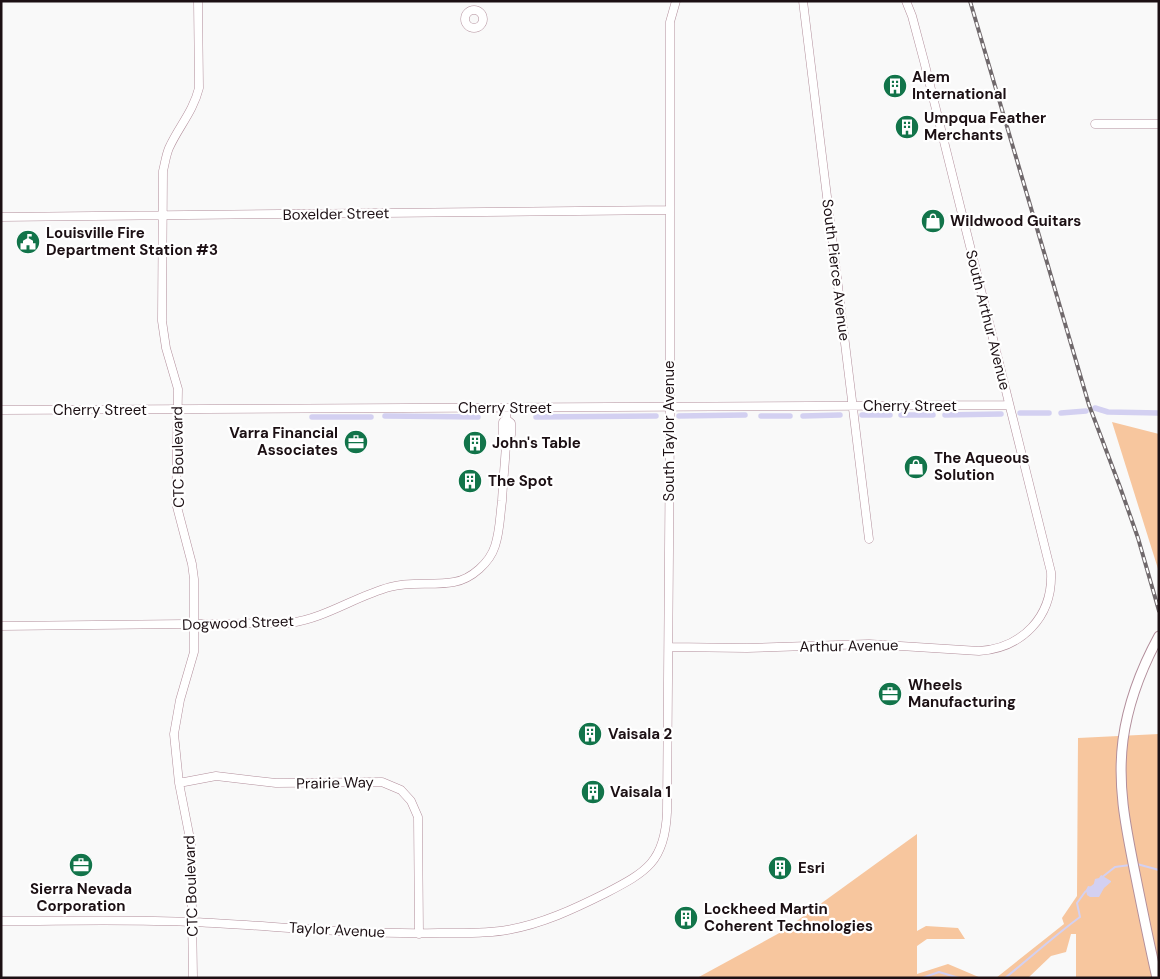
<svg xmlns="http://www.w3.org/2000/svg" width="1160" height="979" font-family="'DM Sans',sans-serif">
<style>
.green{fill:#f7c69e}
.water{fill:#d3d0f1}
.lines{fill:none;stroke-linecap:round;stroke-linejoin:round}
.stream{stroke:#d3d0f1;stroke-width:2}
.canal{stroke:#d3d0f1;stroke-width:5.5}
.minor-casing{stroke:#b28e9b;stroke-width:9}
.major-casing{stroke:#b28e9b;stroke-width:11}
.minor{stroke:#fff;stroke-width:8}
.major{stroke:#fff;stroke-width:9}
.rail-casing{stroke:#70696c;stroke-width:4}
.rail{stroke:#fff;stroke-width:2;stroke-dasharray:5.5;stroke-linecap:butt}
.labels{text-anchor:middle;stroke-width:4.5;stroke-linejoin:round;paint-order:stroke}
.poi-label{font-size:15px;font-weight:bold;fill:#1c1014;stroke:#fff;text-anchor:start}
.street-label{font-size:15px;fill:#1c1014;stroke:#fff}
</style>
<rect width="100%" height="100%" fill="#f9f9f9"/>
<path class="green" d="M1112,422l47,12v138z
M1159,734v244h-83v-44h-5l-5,18 -15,4 -23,22h-32l68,-54 -2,-6 15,-22 1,-158z
M917,834v97l9,-5 32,2 7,11h-38l-10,7v28l31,-10 33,14h-284l86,-47z"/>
<path class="water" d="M1101,875l10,6v1l-7,6 -5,9h-9l-3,-2 -1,-5 2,-4 5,1 2,-8 4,-1z"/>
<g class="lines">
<path class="stream" d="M1137,864l22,6
M1101,878l14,-11 15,-2
M922,978l17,-6 20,6
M1005,978c25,-20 49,-42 75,-61l-3,-14 8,-11 9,-7"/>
<path class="canal" d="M1095,408l13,4 51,1
M1020,413h29
M1061,413l25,-2
M862,415h28
M901,415h32
M945,415l56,-1
M385,416l93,1
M679,416l66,-1
M761,416h29
M803,416l37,-1
M312,417h59
M536,417l120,-1"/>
<g class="minor-casing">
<path id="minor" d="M803,1l66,538
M465 19a9 9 0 1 1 18 0a9 9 0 1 1-18 0Z
M1095,124h64
M1,217l669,-7
M1,410l1008,-5
M506,439l5,-4v-12l-5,-4
M1,626l289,-3c36,-5 66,-27 100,-36 21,-6 43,-1 64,-5 18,-3 36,-20 41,-36 5,-15 5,-31 7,-45 1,-19 3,-38 4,-57v-5l-3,-4v-13l3,-3 1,-11
M669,647l78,1 122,-4 110,7c43,-3 74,-34 72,-79l-127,-511 -12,-45 -6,-15
M179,783l37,-7 60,7 106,-1 19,8 10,11 7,16 1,117
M1,921c64,0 129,-2 193,1 82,4 163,13 245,11 23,0 46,1 68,-3 35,-6 67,-21 99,-37 40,-21 59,-31 61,-81l3,-392v-398l6,-21
M193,978l-2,-134 -12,-61 -5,-49 6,-34 14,-48v-73l-2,-15 -16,-61 2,-114 -12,-41 -4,-27 1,-150c2,-8 3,-16 6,-23 10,-22 24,-36 30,-60l-1,-87"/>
</g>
<g class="major-casing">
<path id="major" d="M1157,978c-8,-35 -15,-70 -22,-105 -9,-45 -18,-87 -12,-133 5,-37 18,-71 36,-104"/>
</g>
<use href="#minor" class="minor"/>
<use href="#major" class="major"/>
<g class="rail-casing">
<path id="rail" d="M970,1l119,404 31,82 18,51 21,73"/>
</g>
<use href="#rail" class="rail"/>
</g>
<defs>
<g id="building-disc" transform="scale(1.25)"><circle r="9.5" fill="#12744a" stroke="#fff"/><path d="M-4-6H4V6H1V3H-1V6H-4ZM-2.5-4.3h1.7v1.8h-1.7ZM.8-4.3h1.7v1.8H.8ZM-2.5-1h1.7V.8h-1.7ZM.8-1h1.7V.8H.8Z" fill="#fff"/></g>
<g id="shop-disc" transform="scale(1.25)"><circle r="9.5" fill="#12744a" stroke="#fff"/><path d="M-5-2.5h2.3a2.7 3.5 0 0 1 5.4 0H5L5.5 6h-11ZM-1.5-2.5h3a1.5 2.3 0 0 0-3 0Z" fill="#fff"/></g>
<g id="civic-disc" transform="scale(1.25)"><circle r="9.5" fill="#12744a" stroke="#fff"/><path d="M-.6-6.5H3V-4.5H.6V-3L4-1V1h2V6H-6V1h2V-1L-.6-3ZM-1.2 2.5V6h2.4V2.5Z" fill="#fff"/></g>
<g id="office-disc" transform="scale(1.25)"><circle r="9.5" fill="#12744a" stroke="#fff"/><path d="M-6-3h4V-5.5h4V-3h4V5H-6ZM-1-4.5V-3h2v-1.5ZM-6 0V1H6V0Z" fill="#fff"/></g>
</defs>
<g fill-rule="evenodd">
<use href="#building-disc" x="895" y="86"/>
<use href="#building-disc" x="907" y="127"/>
<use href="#shop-disc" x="933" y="221"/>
<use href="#civic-disc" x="28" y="242"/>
<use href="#office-disc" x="356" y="442"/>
<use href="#building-disc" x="475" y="443"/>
<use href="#shop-disc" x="916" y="467"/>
<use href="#building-disc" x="470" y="481"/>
<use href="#office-disc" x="890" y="694"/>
<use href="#building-disc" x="590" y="734"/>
<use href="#building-disc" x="593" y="792"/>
<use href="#office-disc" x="81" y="865"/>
<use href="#building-disc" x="780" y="868"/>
<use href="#building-disc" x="686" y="918"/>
</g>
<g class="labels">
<g class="poi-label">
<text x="912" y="82">Alem<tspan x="912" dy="17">International</tspan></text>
<text x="924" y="123">Umpqua Feather<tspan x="924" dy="17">Merchants</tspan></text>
<text x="950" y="226">Wildwood Guitars</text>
<text x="46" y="238">Louisville Fire<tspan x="46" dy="17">Department Station #3</tspan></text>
<text x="338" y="438" text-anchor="end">Varra Financial<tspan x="338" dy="17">Associates</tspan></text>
<text x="492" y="448">John's Table</text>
<text x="934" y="463">The Aqueous<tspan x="934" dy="17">Solution</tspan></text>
<text x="488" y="486">The Spot</text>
<text x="908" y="690">Wheels<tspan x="908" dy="17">Manufacturing</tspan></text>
<text x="608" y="739">Vaisala 2</text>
<text x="610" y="797">Vaisala 1</text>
<text x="798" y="873">Esri</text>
<text x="81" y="894" text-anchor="middle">Sierra Nevada<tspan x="81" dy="17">Corporation</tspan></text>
<text x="704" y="914">Lockheed Martin<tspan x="704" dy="17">Coherent Technologies</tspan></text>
</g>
<g class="street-label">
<text transform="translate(336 214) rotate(-1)" y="5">Boxelder Street</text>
<text transform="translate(836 270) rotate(83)" y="5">South Pierce Avenue</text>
<text transform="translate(988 320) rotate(76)" y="5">South Arthur Avenue</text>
<text x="910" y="411">Cherry Street</text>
<text x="505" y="413">Cherry Street</text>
<text x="100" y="415">Cherry Street</text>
<text transform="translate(669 431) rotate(-90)" y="5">South Taylor Avenue</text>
<text transform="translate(178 457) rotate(-91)" y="5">CTC Boulevard</text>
<text transform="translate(238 623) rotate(-2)" y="5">Dogwood Street</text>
<text transform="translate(849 646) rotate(-1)" y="5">Arthur Avenue</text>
<text transform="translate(335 783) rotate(-1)" y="5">Prairie Way</text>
<text transform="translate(191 886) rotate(-92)" y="5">CTC Boulevard</text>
<text transform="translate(337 930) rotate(3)" y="5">Taylor Avenue</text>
</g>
</g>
<rect width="1160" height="979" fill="none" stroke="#1c1014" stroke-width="5"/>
</svg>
